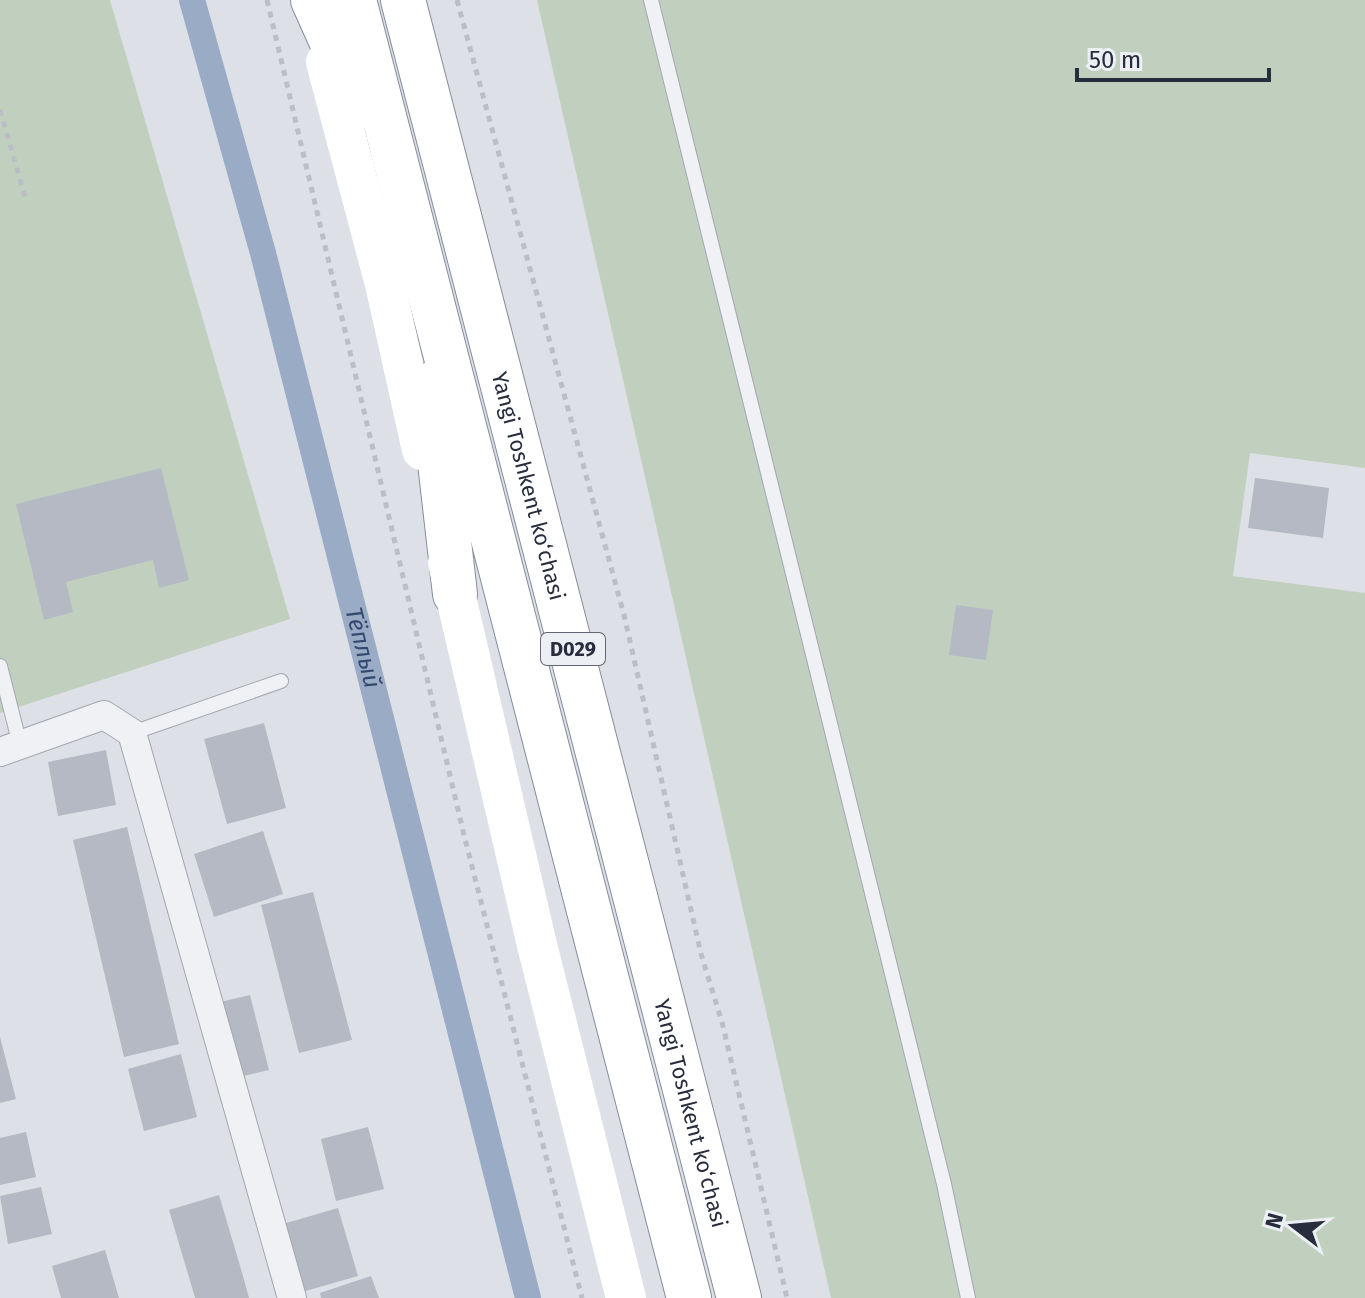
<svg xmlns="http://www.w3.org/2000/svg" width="1365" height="1298" font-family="'Fira Sans',sans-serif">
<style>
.green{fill:#c1d0be}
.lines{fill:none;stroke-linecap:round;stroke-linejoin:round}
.canal{stroke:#99abc5;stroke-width:26}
.building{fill:#b4b9c3}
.service-casing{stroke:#a3a7b0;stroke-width:16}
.minor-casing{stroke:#a3a7b0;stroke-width:30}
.trunk-casing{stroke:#858c9c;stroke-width:46}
.path{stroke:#bbbec5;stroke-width:5;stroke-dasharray:6 6;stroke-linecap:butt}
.service{stroke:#eff1f5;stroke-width:14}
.minor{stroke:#eff1f5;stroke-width:28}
.secondary{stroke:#fff;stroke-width:40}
.trunk{stroke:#fff;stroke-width:44}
.labels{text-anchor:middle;stroke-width:6;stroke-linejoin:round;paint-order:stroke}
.shield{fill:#eceff4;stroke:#626773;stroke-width:2}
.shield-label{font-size:20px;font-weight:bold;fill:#272d3c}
.street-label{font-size:22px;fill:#272d3c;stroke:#eceff4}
.water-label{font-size:24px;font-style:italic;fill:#33496e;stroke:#eceff4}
</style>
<rect width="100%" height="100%" fill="#dde0e6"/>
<path class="green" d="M0,0h110l180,619 -290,94z
M537,0h828v468l-115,-15 -17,123 132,17v705h-534z"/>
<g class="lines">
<path class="canal" id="s1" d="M192,0l71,253 265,1045"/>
</g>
<path class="building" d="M161,468l28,112 -30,8 -6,-28 -87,22 7,30 -29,8 -28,-116z
M1255,478l74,10 -6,50 -75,-10z
M956,605l37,5 -7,50 -37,-5z
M264,723l22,85 -59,16 -23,-85z
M106,750l10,55 -58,11 -10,-54z
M127,827l52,217 -55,13 -51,-217z
M263,831l20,63 -69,23 -20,-63z
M313,892l39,148 -53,13 -38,-148z
M250,995l19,75 -30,7 -19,-75z
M0,1037l16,62 -16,4z
M181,1054l16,63 -53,14 -16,-62z
M368,1127l16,62 -48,12 -15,-62z
M26,1132l10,45 -36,8v-47z
M41,1187l11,47 -44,10 -8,-48z
M219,1195l24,81 6,22h-54l-2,-7 -24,-81z
M338,1208l20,68 -56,16 -19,-68z
M105,1250l14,48h-58l-9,-32z
M371,1276l8,22h-58l-1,-5z"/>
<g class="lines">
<g class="service-casing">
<path id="service" d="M651,0l293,1184 24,114
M0,666l20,79
M132,733l149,-52"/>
</g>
<g class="minor-casing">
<path id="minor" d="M0,752l104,-37 28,18 160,565"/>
</g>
<g class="trunk-casing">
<g id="trunk">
<path d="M313,0l48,107"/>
<path d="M354,0l335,1298"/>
<path id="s2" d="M403,0l336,1298"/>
<path d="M431,384l24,210"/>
</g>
</g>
<path class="path" d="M267,0l197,835 118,463
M457,0l167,615 77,339 21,68 65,276
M0,110l25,87"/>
<use href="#service" class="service"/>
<use href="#minor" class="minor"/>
<path class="secondary" d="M326,62l59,222 37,166
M448,563l89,382 89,353"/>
<use href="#trunk" class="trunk"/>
</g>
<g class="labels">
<rect class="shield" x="541" y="633" width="64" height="32" rx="6"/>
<g class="shield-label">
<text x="573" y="656">D029</text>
</g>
<g class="street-label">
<text dy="8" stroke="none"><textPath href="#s2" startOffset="502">Yangi Toshkent ko‘chasi</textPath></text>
<text dy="8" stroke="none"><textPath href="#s2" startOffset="1150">Yangi Toshkent ko‘chasi</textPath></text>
</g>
<g class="water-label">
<text dy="8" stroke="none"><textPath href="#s1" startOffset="670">Тёплый</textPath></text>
</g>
</g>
<g transform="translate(1293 1226) rotate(286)" stroke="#eceff4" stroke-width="6" paint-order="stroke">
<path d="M0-6L14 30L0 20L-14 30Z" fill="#272d3c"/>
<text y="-12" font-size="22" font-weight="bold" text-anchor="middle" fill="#272d3c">N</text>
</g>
<path d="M1077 68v12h192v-12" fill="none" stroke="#272d3c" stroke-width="4"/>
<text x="1089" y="68" font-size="24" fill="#272d3c" stroke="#eceff4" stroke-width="6" paint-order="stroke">50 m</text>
</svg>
